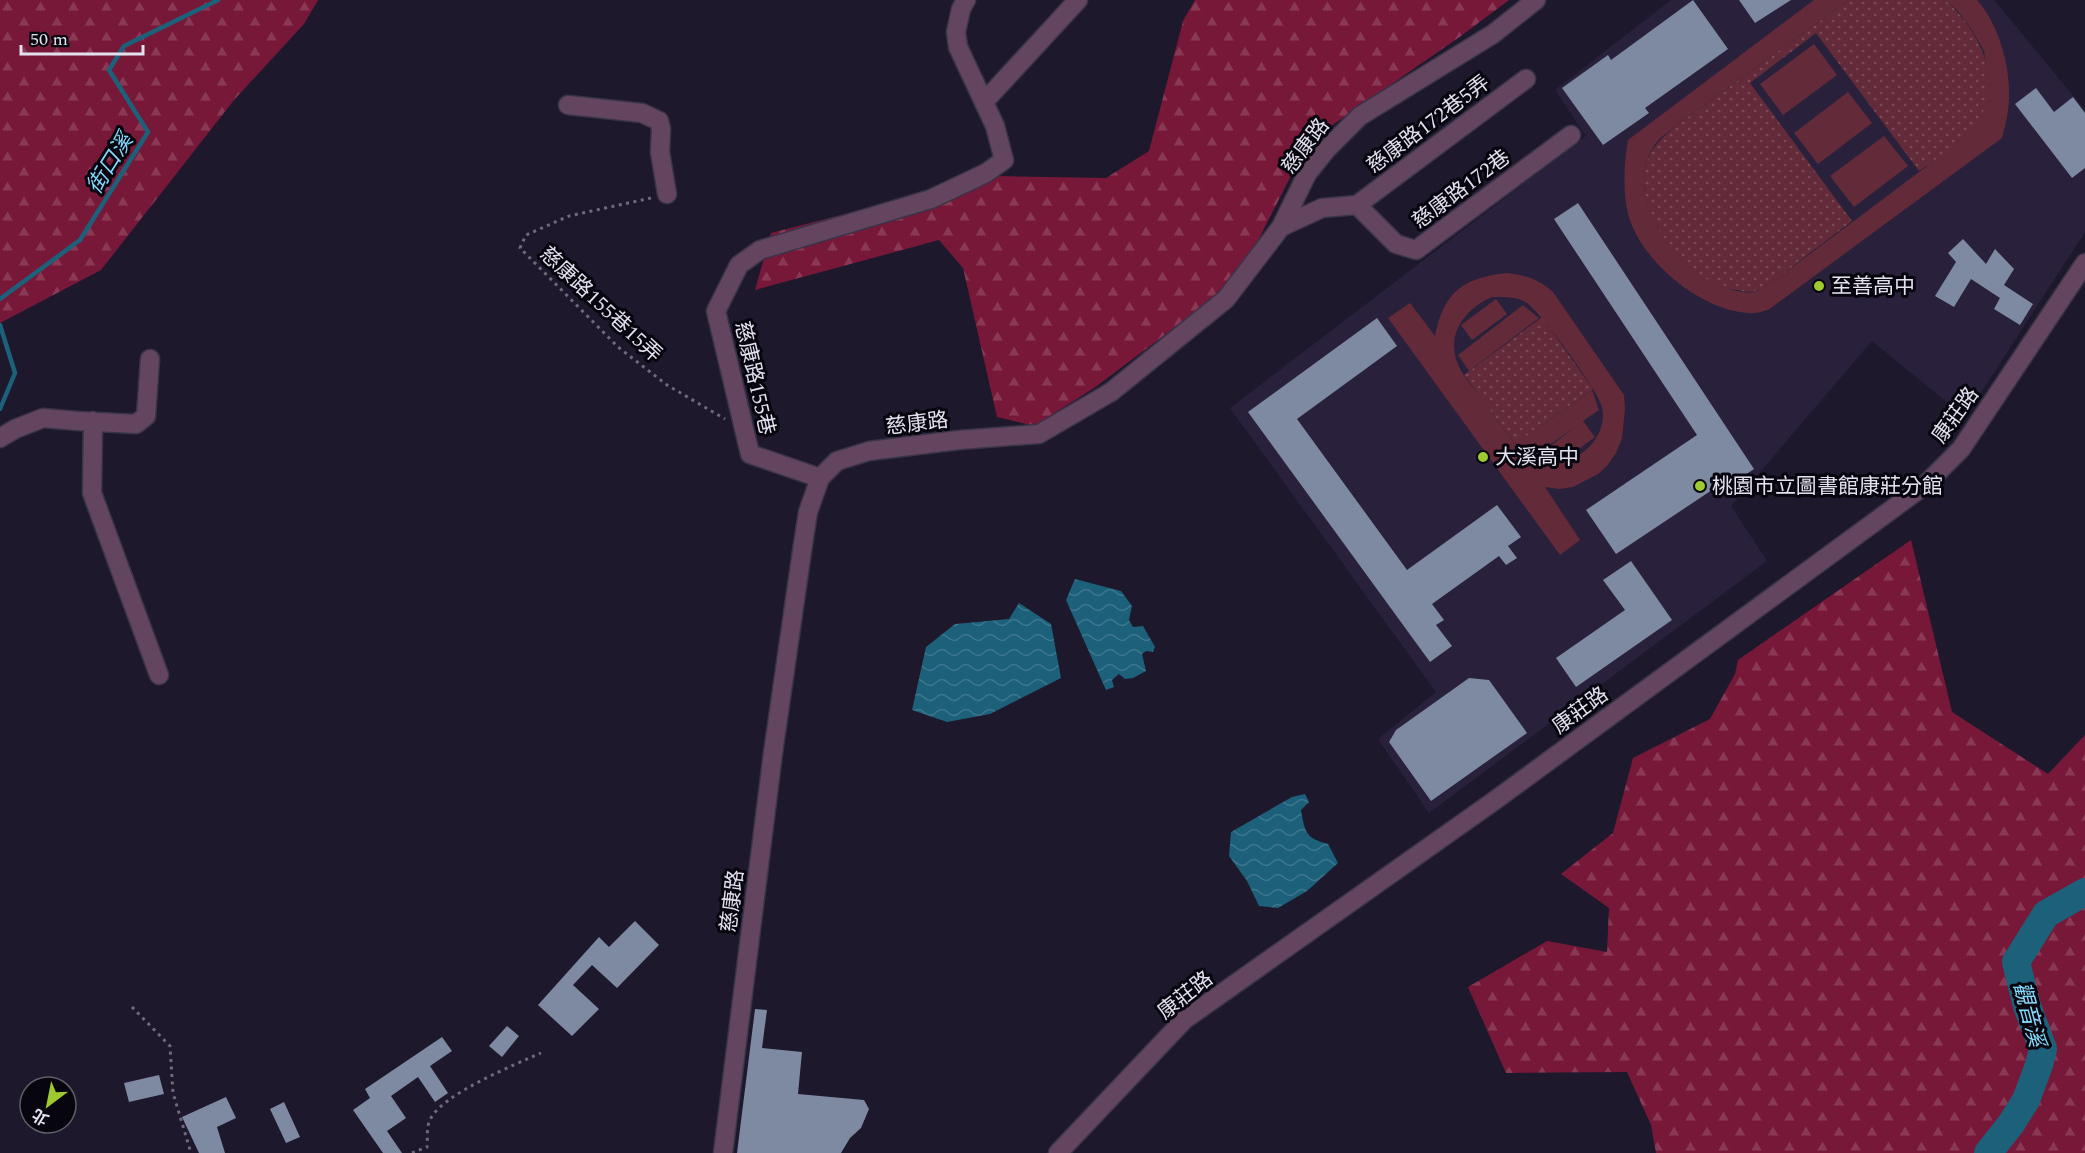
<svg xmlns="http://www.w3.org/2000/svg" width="2085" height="1153" font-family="Spectral,'Noto Sans TC',serif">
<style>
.built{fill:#29213b}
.grass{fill:url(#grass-dots)}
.forest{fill:url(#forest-firs)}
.park{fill:#632b39;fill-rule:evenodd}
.water{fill:url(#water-waves)}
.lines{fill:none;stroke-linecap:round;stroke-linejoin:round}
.stream{stroke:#1c607a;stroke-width:4.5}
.river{stroke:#1c607a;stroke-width:28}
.building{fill:#7d8aa2}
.minor-casing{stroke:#3a3448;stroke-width:21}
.path{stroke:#6f6b7d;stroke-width:3;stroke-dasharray:3 4.5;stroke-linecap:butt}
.minor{stroke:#644560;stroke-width:18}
.poi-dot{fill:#9dca2f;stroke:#07050d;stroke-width:2}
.labels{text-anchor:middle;stroke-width:6;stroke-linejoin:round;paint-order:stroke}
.street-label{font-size:21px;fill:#e4e1ef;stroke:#07050d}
.poi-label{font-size:21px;fill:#e4e1ef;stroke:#07050d;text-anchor:start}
.water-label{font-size:22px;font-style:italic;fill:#86d9fe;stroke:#07050d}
</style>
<defs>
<pattern id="grass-dots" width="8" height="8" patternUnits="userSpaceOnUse" patternTransform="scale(1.5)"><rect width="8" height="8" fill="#632b39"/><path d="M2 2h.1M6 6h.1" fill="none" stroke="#794956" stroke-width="1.8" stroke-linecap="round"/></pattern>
<pattern id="forest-firs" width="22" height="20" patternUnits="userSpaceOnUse" patternTransform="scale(1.5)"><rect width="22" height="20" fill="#771838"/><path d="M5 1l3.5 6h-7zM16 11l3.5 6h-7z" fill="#8a3955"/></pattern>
<pattern id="water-waves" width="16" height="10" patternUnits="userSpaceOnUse" patternTransform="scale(1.5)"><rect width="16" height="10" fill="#1c607a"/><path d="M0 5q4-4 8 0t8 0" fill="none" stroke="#3d768d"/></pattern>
</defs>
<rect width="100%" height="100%" fill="#1e182d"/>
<path class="built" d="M1671,0h323l91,110v122l-120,185 -93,-76 -141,165 36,55 -338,252 -51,-74 58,-47 -206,-284 356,-272 -31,-46z"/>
<path class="grass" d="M1849,0h96c33,28 62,84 32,124 -13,18 -39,34 -58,47l-103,-138 -66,50 102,138c-18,14 -37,28 -55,42 -13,10 -27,23 -42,28 -5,2 -13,0 -18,-1 -49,-4 -101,-73 -92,-121 4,-22 20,-34 36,-47z
M1542,317l51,72 -78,55 -51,-69z"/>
<path class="forest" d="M0,0h318l-14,24 -70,76 -133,170 -101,53z
M1195,0h314l-48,36 -153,106 -70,138 -144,108 -60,38 -37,-9 -34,-149 -24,-28 -184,50 16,-57 223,-57 112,2 43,-27 34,-130z
M1911,540l41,172 96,62 37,-39v418h-429l-5,-28 -24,-53 -121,1 -38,-86 79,-46 60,11 2,-44 -48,-34 52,-41 20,-75 77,-39 25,-45 3,-14z"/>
<path class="park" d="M1814,0h35l-168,122c-8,7 -19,13 -25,21 -36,50 16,121 62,142 10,4 25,9 36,7 6,-2 14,-8 20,-11l177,-133 26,-24 11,-23v-25l-4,-25 -12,-21 -15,-20 -12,-10h32c24,27 36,75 31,110 -1,10 -4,19 -6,28l-234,172c-5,1 -12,4 -18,3 -49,-1 -114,-55 -123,-104 -4,-22 -3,-46 1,-69z
M1814,44l23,31 -54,40 -23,-31z
M1848,92l24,31 -54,41 -24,-31z
M1884,136l24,30 -54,41 -24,-31z
M1507,273c19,2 32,7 46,19l71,103 1,14 -3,29 -6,15 -9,13 -9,8 -25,13 -14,2 -14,-2 35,53 -20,15 -172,-237 22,-15 25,33c9,-44 27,-58 72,-63zM1492,297c12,0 24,-1 35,6 14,10 71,87 75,104 6,27 -18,51 -42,56l35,-26 -12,-16 16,-11 -7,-20 -76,53 16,14 42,-29 -26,20 12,15c-20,2 -32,-5 -45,-19 -12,-16 -24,-32 -36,-49 -8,-10 -17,-20 -21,-31 -13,-30 8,-56 34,-67z
M1496,299l11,15 -35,26 -11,-15z
M1523,305l16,13 -70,53 -11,-16z"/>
<path class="water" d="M1075,579l46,12 11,15 -3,14 4,7 10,-1 12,21 -2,5 -7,-1 -4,3 4,17 -13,7 -8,1 -6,-5 -7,6 2,7 -8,3 -40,-90z
M1019,603l32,21 10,54 -71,36 -43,8 -35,-12 14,-63 29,-23 54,-5z
M1305,794l4,8 -8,8c4,22 4,28 27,34l10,19 -31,28 -29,17 -19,-2 -12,-25 -18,-25 2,-24 61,-35z"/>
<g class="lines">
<path class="stream" d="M0,299l80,-59 68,-108 -39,-62 15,-24 94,-46
M0,325l15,48 -15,36"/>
<path class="river" d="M1988,1153l23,-29 15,-24 13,-35 4,-16 -16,-43 -11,-44 30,-48 39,-22"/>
</g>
<path class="building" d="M1693,0l35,49 -83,59 4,5 -46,32 -41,-57 46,-33 3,5z
M1739,0h52l-36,23z
M2036,88l18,24 19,-15 12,16v55l-13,10 -57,-74z
M1578,203l176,266 -24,16 -3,-5 -111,74 -30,-44 111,-75 -143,-216z
M1963,239l23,25 9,-15 19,20 -10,16 29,19 -13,21 -26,-16 6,-11 -29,-19 -17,28 -19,-11 21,-34 -8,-9z
M1377,318l20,28 -100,73 110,151 90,-65 24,32 -13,9 9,12 -11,7 -7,-9 -67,48 12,16 -8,5 16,21 -22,16 -182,-250z
M1631,561l41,59 -96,67 -20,-29 69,-48 -22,-30z
M1469,678l20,2 38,53 -96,68 -42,-59 7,-12z
M635,921l24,24 -42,43 -25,-23 -19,20 26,24 -27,27 -34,-31 61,-68 10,10z
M755,1009l12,1 -5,38 40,4 -4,42 66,6 5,9 -8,19 -11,10 -9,15h-104z
M507,1026l12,10 -17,21 -13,-11z
M442,1037l10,14 -22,15 18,27 -13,9 -17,-25 -27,19 15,22 -19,13 15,22h-19l-30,-43 17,-12 -5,-9z
M159,1075l5,19 -35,8 -5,-19z
M226,1097l10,21 -19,9 8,26h-26l-17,-36z
M284,1102l16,35 -14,6 -16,-34z"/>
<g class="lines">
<g class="minor-casing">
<path id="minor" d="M984,102l94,-102
M568,105l74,8 17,8 2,8 -1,23 7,42
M1357,205l169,-126
M1281,227l41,-19 35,-3 39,39 20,6 155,-115
M93,421l-1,72 67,182
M0,438l15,-9 28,-11 35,3 58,3 10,-8 4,-57
M820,478l-70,-24 -34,-143 23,-46 21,-15 171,-51 55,-26 18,-13 -9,-34 -37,-79 -2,-15 5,-23 5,-9
M723,1153l50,-400 29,-202 6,-39 12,-34 17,-17 32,-10 90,-11 80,-6 72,-42 115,-93 55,-72 26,-53 19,-24 34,-34 133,-82 43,-34
M1058,1153l126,-133 310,-219 431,-316 36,-36 124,-186"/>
</g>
<path class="path" d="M651,198l-82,18 -43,19 -6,13 98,99 49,38 58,34
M132,1007l38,39 3,47 18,60
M412,1153l15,-6c1,-8 -1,-20 3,-27 10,-25 86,-56 111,-67"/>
<use href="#minor" class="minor"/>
</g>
<g class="poi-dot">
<circle cx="1819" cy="286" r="6"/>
<circle cx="1483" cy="457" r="6"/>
<circle cx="1700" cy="486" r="6"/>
</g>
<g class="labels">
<g class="street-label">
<text transform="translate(1428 124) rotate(-37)" y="7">慈康路172巷5弄</text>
<text transform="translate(1305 146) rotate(-53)" y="7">慈康路</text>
<text transform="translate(1461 189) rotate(-37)" y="7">慈康路172巷</text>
<text transform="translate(601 304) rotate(43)" y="7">慈康路155巷15弄</text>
<text transform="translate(755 378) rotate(77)" y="7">慈康路155巷</text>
<text transform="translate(1955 415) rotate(-54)" y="7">康莊路</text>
<text transform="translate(917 423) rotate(-7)" y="7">慈康路</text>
<text transform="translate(1580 710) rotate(-36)" y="7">康莊路</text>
<text transform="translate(732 901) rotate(-83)" y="7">慈康路</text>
<text transform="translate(1185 995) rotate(-38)" y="7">康莊路</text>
</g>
<g class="poi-label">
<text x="1831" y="293">至善高中</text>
<text x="1495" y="464">大溪高中</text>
<text x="1712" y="493">桃園市立圖書館康莊分館</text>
</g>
<g class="water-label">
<text transform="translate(109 163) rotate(-58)" y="8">街口溪</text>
<text transform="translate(2030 1014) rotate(75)" y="8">觀音溪</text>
</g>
</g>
<g transform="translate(48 1105) rotate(212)"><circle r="28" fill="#07050d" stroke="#5f5d67" stroke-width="1.5"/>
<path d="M0-4.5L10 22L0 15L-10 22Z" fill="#9dca2f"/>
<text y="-9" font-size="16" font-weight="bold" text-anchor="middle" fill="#e4e1ef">北</text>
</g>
<path d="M21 45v9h122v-9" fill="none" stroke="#e4e1ef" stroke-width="3"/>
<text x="30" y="45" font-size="18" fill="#e4e1ef" stroke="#07050d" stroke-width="4.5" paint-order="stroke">50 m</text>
</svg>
